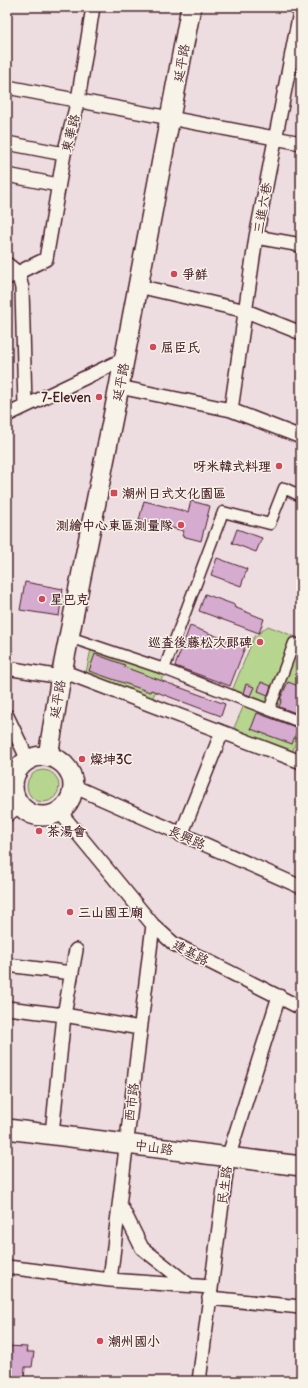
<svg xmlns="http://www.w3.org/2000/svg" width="308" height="1388" font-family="Delius,'LXGW WenKai TC',sans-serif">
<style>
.green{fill:#b6d58f;stroke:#807a5d}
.building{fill:#d6abd0;stroke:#4a1f2b}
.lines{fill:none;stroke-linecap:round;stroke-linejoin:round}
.pedestrian-casing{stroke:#4a1f2b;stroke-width:13}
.minor-casing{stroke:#4a1f2b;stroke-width:16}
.secondary-casing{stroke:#4a1f2b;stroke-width:22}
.pedestrian{stroke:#f7f3e8;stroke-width:10}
.minor{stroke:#f7f3e8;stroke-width:13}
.secondary{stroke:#f7f3e8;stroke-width:19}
.poi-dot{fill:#d1495b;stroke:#f7f3e8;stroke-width:1.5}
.labels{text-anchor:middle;stroke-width:3;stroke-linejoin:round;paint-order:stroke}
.street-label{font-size:13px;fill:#4a1f2b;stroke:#f7f3e8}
.poi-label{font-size:13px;font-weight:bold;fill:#4a1f2b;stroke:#f7f3e8;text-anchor:start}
</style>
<rect width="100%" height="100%" fill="#eddde1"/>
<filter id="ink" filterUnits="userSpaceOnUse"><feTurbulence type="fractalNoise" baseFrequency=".025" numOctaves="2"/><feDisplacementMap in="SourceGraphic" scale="8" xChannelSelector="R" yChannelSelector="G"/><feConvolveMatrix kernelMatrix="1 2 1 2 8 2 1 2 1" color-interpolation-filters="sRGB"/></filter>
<g filter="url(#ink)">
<path class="green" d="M268,626l33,13v88l-9,26 -59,-23 11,-25 -80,-31 -12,25 -66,-26 7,-34 139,52 22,-54z
M27 786a16 16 0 1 1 32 0a16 16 0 1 1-32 0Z"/>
<path class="building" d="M144,501l44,11 3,-11 19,5 -9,35 -19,-5 2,-5 -45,-11z
M237,529l25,9 -6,14 -24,-9z
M217,558l30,11 -6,17 -30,-11z
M25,582l38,7 -4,27 -39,-6z
M205,594l30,11 -1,2 30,12 -5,14 -60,-22z
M190,626l55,21 -15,39 -55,-20z
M95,654l30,11 -1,2 101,37 -4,12 -70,-26 -1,2 -61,-21z
M261,682l10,4 -3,9 -10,-4z
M288,682l13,5v11l-5,15 -17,-6 3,-8h-2z
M246,684l8,3 -4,9 -7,-3z
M257,713l41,15 -6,16 -41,-15z
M7,1346l20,1 -1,5h8l-2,15h-7l-1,14h-17z"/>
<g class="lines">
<g class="pedestrian-casing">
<path id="pedestrian" d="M69,637l95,32 59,-157 47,12 14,-36 17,8
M164,669l131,51
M269,710l25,-67"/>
</g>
<g class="minor-casing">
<path id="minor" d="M7,87l294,56
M7,143l57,11
M7,175l51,10
M256,237l45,8
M7,264l11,9 4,15 3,118
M7,278l39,-19 18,-105 14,-54 15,-93
M138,286l108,25 55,22
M119,387l112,23 70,27
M231,410l25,-173 45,-230
M7,415l117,-56
M7,668l54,9
M62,671l239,91
M7,716l21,44
M73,786l228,101
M59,811l94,114 21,19 127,64
M7,815l13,-10
M181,835l41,-103
M7,965l65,8
M7,1008l57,7 76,13
M52,1134l12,-119 12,-65
M120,1204l22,44 47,37
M7,1267l103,13 101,7
M110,1280l43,-355
M209,1298l92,9
M199,1381l29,-223 51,-162"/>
</g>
<g class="secondary-casing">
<path id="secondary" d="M48,756l13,-79 58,-290 72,-380
M13 786a30 30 0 1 1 60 0a30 30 0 1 1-60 0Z
M7,1129l294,37"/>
</g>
<use href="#pedestrian" class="pedestrian"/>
<use href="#minor" class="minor"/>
<use href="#secondary" class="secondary"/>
</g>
</g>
<g class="poi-dot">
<circle cx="174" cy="274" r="4"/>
<circle cx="153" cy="347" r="4"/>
<circle cx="99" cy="397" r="4"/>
<circle cx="279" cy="466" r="4"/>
<rect x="110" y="489" width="8" height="8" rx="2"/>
<circle cx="181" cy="525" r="4"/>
<circle cx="42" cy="599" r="4"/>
<circle cx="260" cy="642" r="4"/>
<circle cx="82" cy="759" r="4"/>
<circle cx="39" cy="831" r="4"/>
<circle cx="70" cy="912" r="4"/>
<circle cx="100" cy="1341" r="4"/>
</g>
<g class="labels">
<g class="street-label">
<text transform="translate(181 63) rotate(-80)" y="5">延平路</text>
<text transform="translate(70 133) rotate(-76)" y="5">東華路</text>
<text transform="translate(262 208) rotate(-80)" y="5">三進六巷</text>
<text transform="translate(120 382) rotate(-79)" y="5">延平路</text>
<text transform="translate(57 699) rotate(-80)" y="5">延平路</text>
<text transform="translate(187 837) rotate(24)" y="5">長興路</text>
<text transform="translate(191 952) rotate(29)" y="5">建基路</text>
<text transform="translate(131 1102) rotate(-83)" y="5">西市路</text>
<text transform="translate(154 1147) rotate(8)" y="5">中山路</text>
<text transform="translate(224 1185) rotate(-83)" y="5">民生路</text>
</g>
<g class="poi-label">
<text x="182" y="279">爭鮮</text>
<text x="161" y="352">屈臣氏</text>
<text x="91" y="402" text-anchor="end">7-Eleven</text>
<text x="271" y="471" text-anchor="end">呀米韓式料理</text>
<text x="122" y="498">潮州日式文化園區</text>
<text x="173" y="530" text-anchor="end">測繪中心東區測量隊</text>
<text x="50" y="604">星巴克</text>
<text x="252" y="647" text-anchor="end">巡查後藤松次郎碑</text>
<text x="90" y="764">燦坤3C</text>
<text x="47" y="836">茶湯會</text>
<text x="78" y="917">三山國王廟</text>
<text x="108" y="1346">潮州國小</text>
</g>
</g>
<rect width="308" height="1388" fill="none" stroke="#f7f3e8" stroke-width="24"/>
<rect x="12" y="12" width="284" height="1364" fill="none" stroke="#4a1f2b" stroke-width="1.5" filter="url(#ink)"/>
</svg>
